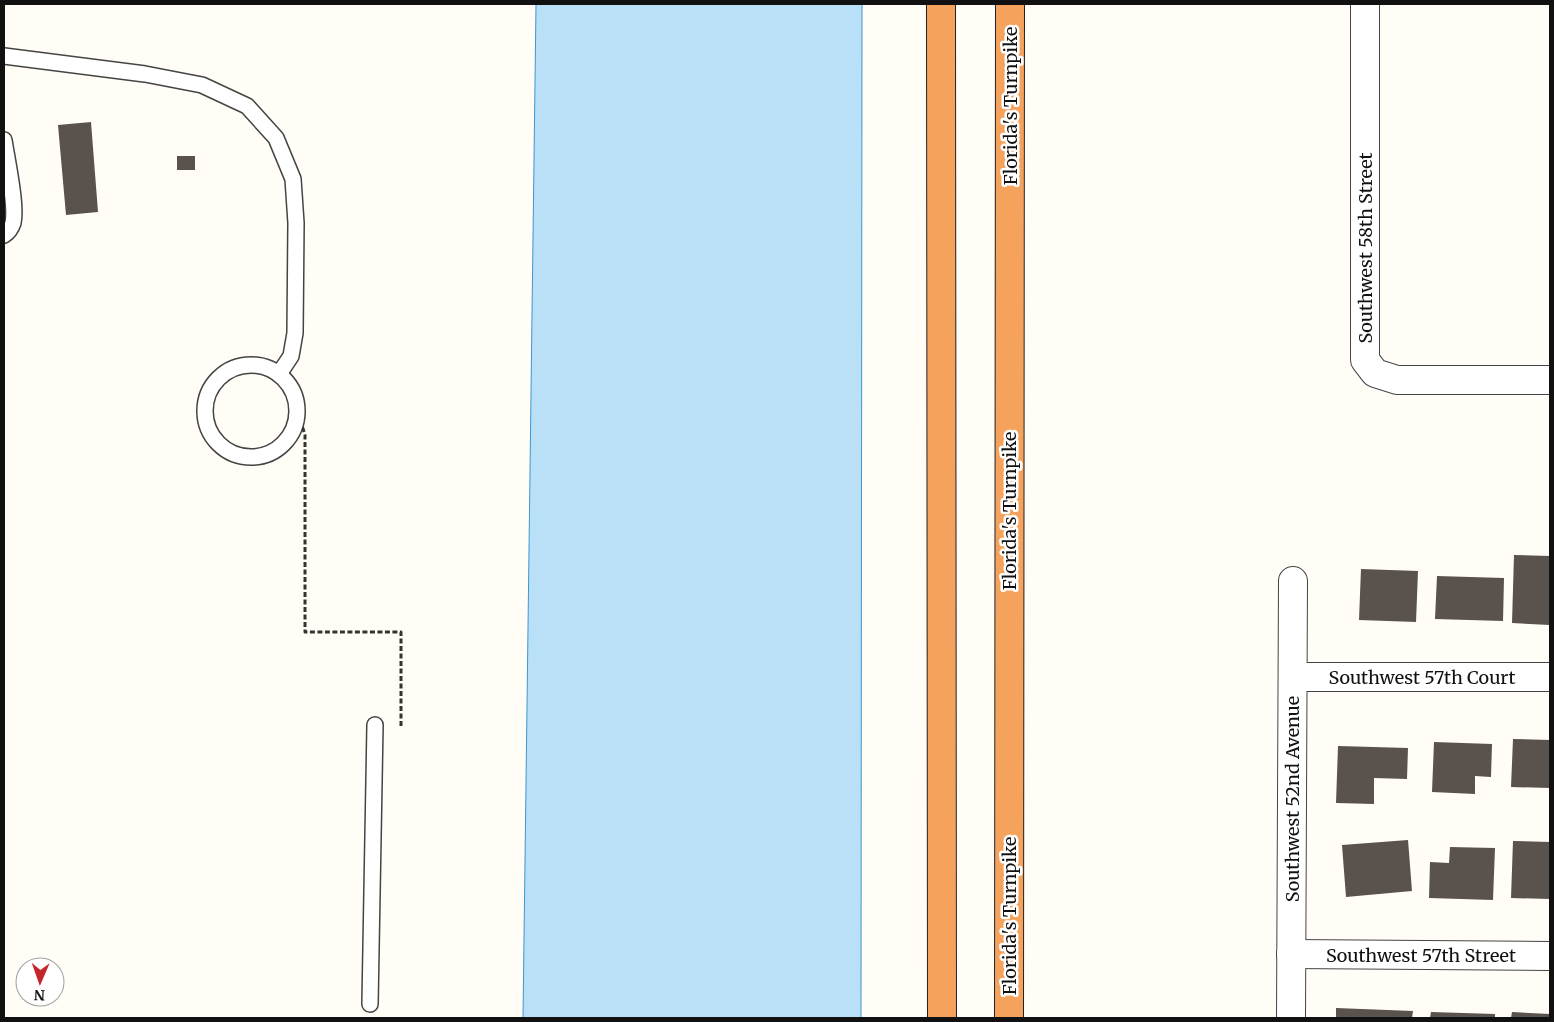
<svg xmlns="http://www.w3.org/2000/svg" width="1554" height="1022" font-family="Merriweather,serif">
<style>
.water{fill:#b9e0f7;stroke:#3f96cf}
.building{fill:#5a524d}
.lines{fill:none;stroke-linecap:round;stroke-linejoin:round}
.service-casing{stroke:#444;stroke-width:18}
.minor-casing{stroke:#444;stroke-width:30}
.motorway-casing{stroke:#222;stroke-width:30}
.path{stroke:#333;stroke-width:3;stroke-dasharray:5 2.5;stroke-linecap:butt}
.service{stroke:#fff;stroke-width:15}
.minor{stroke:#fff;stroke-width:28}
.motorway{stroke:#f5a25d;stroke-width:28}
.labels{text-anchor:middle;dominant-baseline:central;stroke-width:5;stroke-linejoin:round;paint-order:stroke}
.street-label{font-size:18px;fill:#111;stroke:#fff}
</style>
<rect width="100%" height="100%" fill="#fffdf5"/>
<polygon class="water" points="536,4 862,4 861,1018 523,1018"/>
<g class="building">
<polygon points="91,122 98,212 66,215 58,125"/>
<rect x="177" y="156" width="18" height="14"/>
<polygon points="1514,555 1550,556 1550,625 1512,623"/>
<polygon points="1361,569 1418,571 1416,622 1359,620"/>
<polygon points="1437,576 1504,578 1503,621 1435,619"/>
<polygon points="1513,739 1550,740 1550,788 1511,787"/>
<polygon points="1434,742 1492,744 1491,777 1475,776 1475,794 1432,792"/>
<polygon points="1338,746 1408,748 1407,779 1374,778 1374,804 1336,803"/>
<polygon points="1408,840 1412,891 1346,897 1342,845"/>
<polygon points="1513,841 1550,842 1550,899 1511,898"/>
<polygon points="1450,847 1495,848 1493,900 1429,898 1430,862 1449,863"/>
<polygon points="1336,1008 1413,1011 1412,1018 1336,1018"/>
<polygon points="1431,1012 1495,1014 1495,1018 1430,1018"/>
<polygon points="1512,1012 1550,1014 1550,1018 1511,1018"/>
</g>
<g class="lines">
<g class="service-casing">
<g id="service">
<polyline points="4,56 145,74 202,85 247,106 276,138 293,179 296,223 295,333 291,356 279,374"/>
<path d="M 4,140 C 7,160 17,206 13,223 C 11,229 9,232 4,235"/>
<circle cx="251" cy="411" r="46"/>
<polyline points="370,1004 375,725"/>
</g>
</g>
<g class="minor-casing">
<g id="minor">
<polyline points="1365,4 1365,360 1375,373 1397,380 1550,380"/>
<polyline points="1293,677 1550,677"/>
<polyline points="1291,954 1550,956"/>
<polyline points="1291,1018 1293,581"/>
</g>
</g>
<g class="motorway-casing">
<g id="motorway">
<polyline points="941,4 942,1018"/>
<polyline points="1009,1018 1010,4"/>
</g>
</g>
<polyline class="path" points="298,413 305,435 305,632 401,632 401,726"/>
<use href="#service" class="service"/>
<use href="#minor" class="minor"/>
<use href="#motorway" class="motorway"/>
</g>
<g class="labels">
<g class="street-label">
<text transform="translate(1010 106) rotate(-90)">Florida's Turnpike</text>
<text transform="translate(1365 248) rotate(-90)">Southwest 58th Street</text>
<text transform="translate(1009 511) rotate(-90)">Florida's Turnpike</text>
<text x="1422" y="677">Southwest 57th Court</text>
<text transform="translate(1292 799) rotate(-90)">Southwest 52nd Avenue</text>
<text transform="translate(1009 916) rotate(-90)">Florida's Turnpike</text>
<text x="1421" y="955">Southwest 57th Street</text>
</g>
</g>
<rect width="1554" height="1022" fill="none" stroke="#111111" stroke-width="10"/>
<g transform="translate(40 982) rotate(182)"><circle r="24" fill="#ffffff" stroke="#a0a0a0"/>
<path d="M0-4L9 19L0 12L-9 19Z" fill="#c4262e"/>
<text y="-8" font-size="14" font-weight="bold" text-anchor="middle" fill="#111111">N</text>
</g>
</svg>
